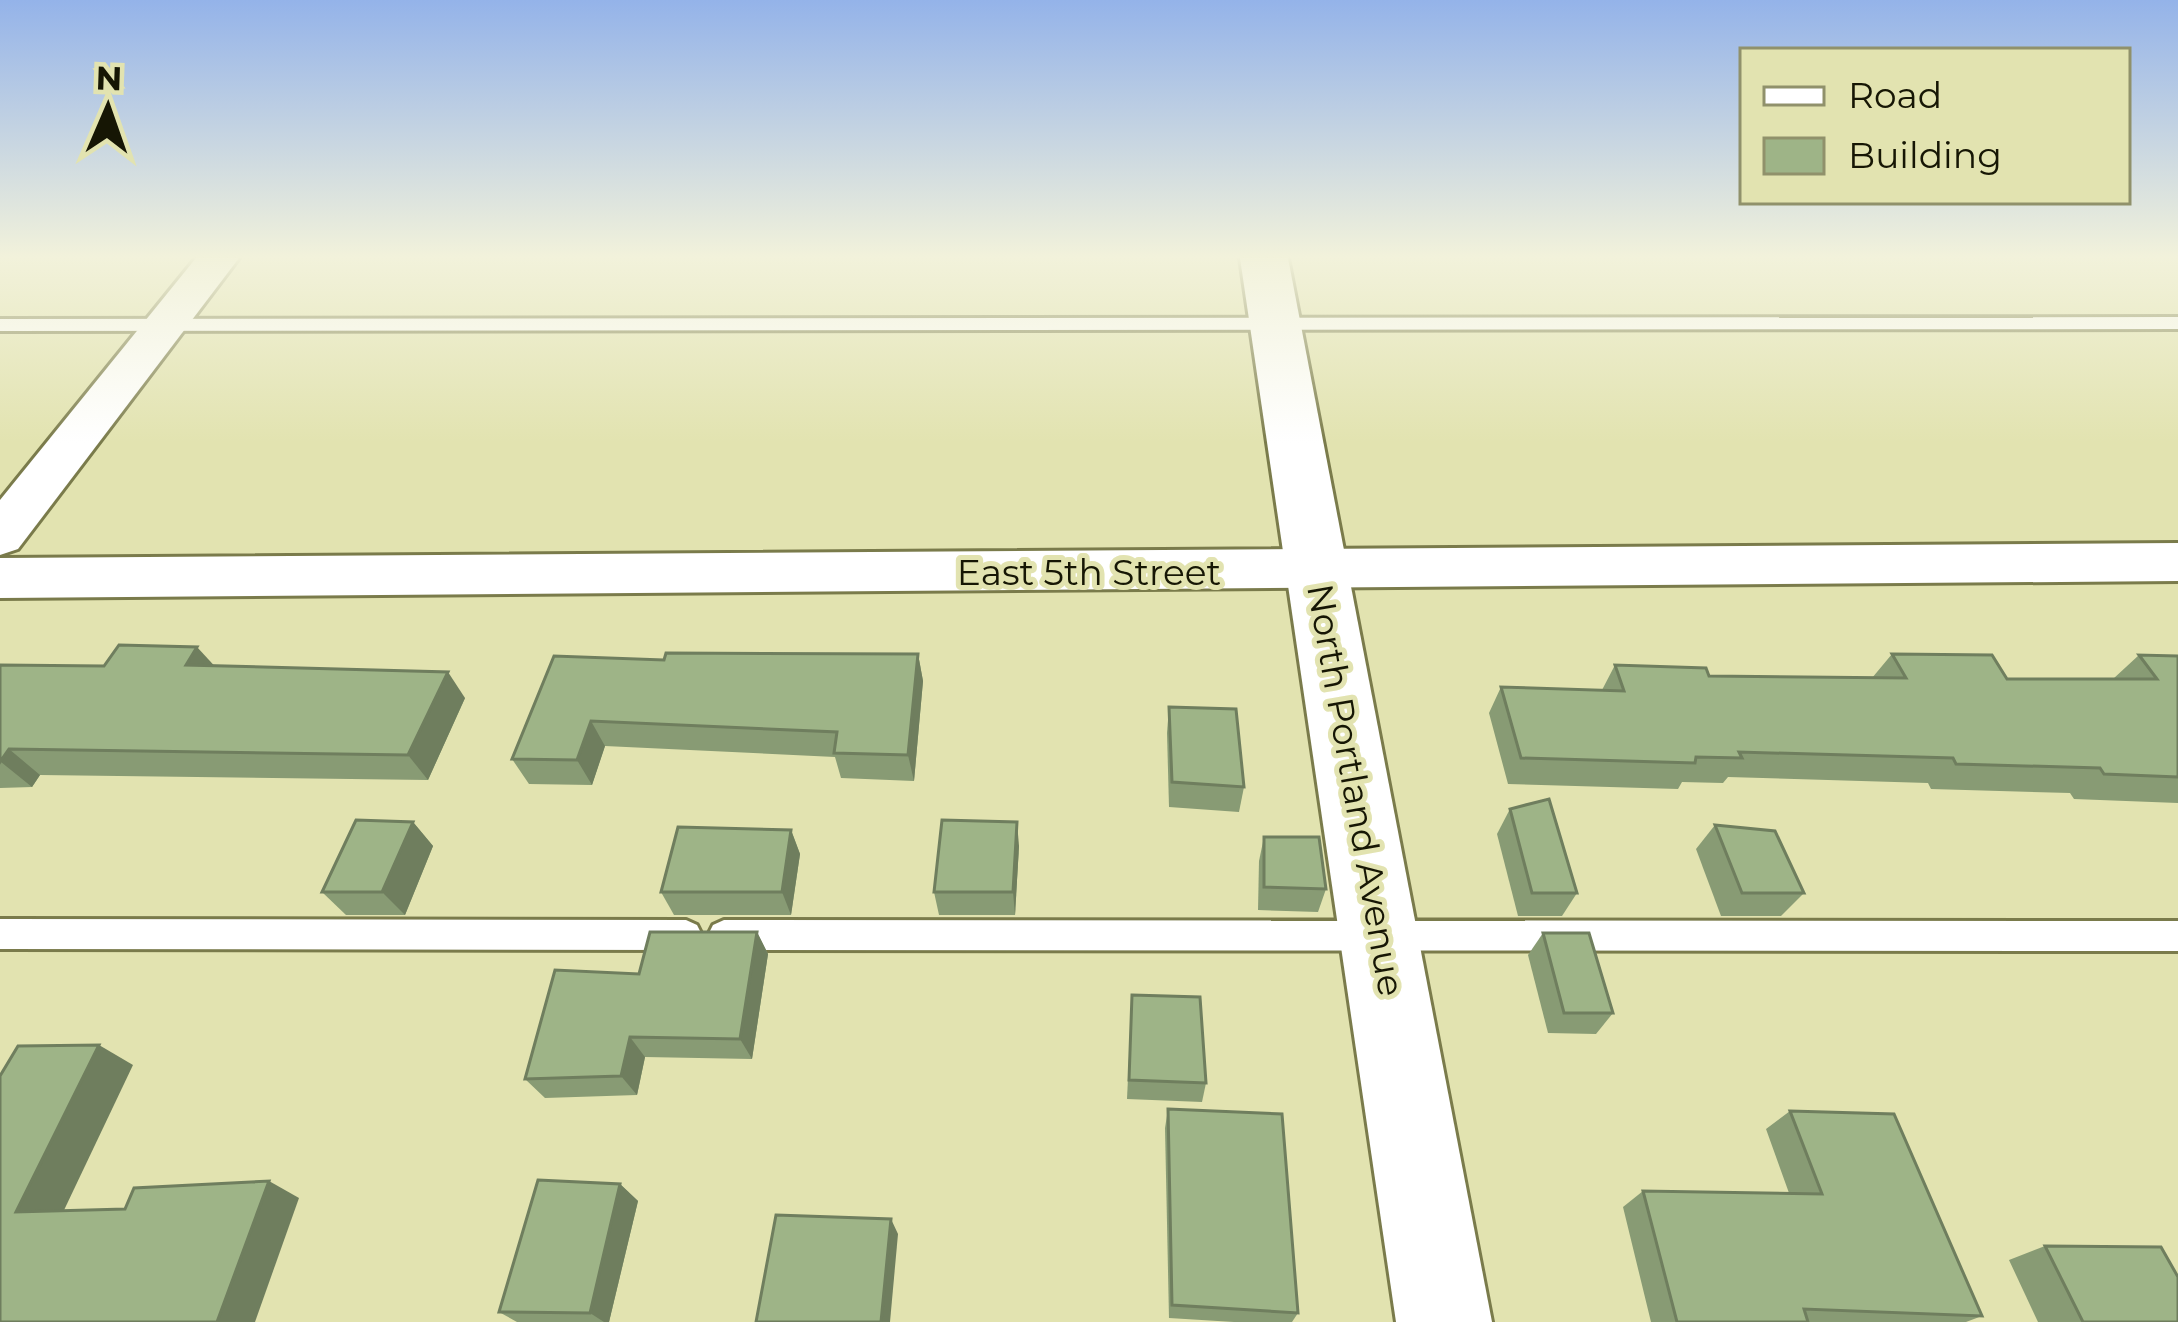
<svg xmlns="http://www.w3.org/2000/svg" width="2178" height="1322" font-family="Montserrat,sans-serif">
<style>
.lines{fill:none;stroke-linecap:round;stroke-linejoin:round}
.lane-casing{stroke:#7a7b4b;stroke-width:6}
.street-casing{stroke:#7a7b4b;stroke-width:6}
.secondary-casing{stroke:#7a7b4b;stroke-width:6}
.lane{fill:#fff;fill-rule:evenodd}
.street{fill:#fff;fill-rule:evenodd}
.secondary{fill:#fff;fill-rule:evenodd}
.wall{fill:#889b74}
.shaded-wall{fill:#6f7e5e}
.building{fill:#9eb487;stroke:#6f7e5e;stroke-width:3}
.labels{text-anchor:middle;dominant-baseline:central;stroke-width:10;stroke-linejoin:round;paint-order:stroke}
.street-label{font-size:36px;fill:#161604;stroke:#e2e3b0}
</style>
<rect width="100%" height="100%" fill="#e2e3b0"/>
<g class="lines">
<g class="lane-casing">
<g id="lane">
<polygon points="2178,317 2178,329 0,331 0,319"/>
<polygon points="0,919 686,920 697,925 702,935 697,945 686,950 0,949"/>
<polygon points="724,920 2178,921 2178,951 724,950 713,945 708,935 713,925"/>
</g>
</g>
<g class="street-casing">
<g id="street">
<polygon points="196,258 239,258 18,549 0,555 0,500"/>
<polygon points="2178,543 2178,581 0,598 0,558"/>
</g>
</g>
<g class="secondary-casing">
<polygon id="secondary" points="1240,258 1288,258 1492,1322 1396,1322"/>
</g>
<use href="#lane" class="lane"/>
<use href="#street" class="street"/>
<use href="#secondary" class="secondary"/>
</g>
<g class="wall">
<polygon points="918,654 923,681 914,781 841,778 835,757 605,746 592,785 529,784 512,759 664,660"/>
<polygon points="1892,654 2007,679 2113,679 2139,655 2178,656 2178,803 2074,799 2070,793 1931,789 1928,783 1728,777 1723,783 1682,782 1678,789 1508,784 1489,713 1501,687 1602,690 1615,665 1709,676 1872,678"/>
<polygon points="0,665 214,666 465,698 428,780 40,775 32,787 0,788"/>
<polygon points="1169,707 1244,787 1239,812 1169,807 1167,733"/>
<polygon points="1510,809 1577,893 1562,916 1518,916 1497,834"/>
<polygon points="413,822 433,846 405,915 346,915 322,892"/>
<polygon points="1715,825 1804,893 1781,916 1721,916 1696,849"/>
<polygon points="791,830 800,854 791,915 674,915 661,892"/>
<polygon points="1264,837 1326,889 1318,912 1258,910 1259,861"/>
<polygon points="1019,846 1015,915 939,915 934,892"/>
<polygon points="757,932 768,954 752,1059 645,1057 637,1095 545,1098 525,1079 639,974"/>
<polygon points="1543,933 1613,1013 1596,1034 1548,1033 1528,955"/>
<polygon points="1132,995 1206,1083 1202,1102 1127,1099"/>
<polygon points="1168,1109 1298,1313 1292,1322 1234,1322 1169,1318 1165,1128"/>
<polygon points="1790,1111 1982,1316 1966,1322 1651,1322 1623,1207 1643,1191 1789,1193 1766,1129"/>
<polygon points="620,1184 638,1201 609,1322 517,1322 499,1312"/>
<polygon points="2045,1246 2178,1322 2038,1322 2009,1260"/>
</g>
<g class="shaded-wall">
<polygon points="197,647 221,673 186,665"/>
<polygon points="918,654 923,681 914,781 908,755"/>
<polygon points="448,672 465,698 428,780 408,755"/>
<polygon points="591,721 605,746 592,785 577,760"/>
<polygon points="9,749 40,775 32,787 1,762"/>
<polygon points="413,822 433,846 405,915 382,892"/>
<polygon points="1017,822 1019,846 1015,915 1013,892"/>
<polygon points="791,830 800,854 791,915 782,892"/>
<polygon points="757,932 768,954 752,1059 740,1039"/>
<polygon points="630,1037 645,1057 637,1095 621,1076"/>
<polygon points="99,1045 133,1065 56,1227 16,1212"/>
<polygon points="269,1181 299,1198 255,1322 217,1322"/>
<polygon points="620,1184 638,1201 609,1322 604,1322 590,1313"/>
<polygon points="891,1219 898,1234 890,1322 881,1322"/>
</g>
<g class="building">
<polygon points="119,645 197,647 186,665 448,672 408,755 9,749 0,762 0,665 104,666"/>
<polygon points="666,653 918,654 908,755 834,753 837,732 591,721 577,760 512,759 554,656 664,660"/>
<polygon points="1892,654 1992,655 2007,679 2157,679 2139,655 2178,656 2178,777 2104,774 2100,768 1956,764 1953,758 1739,752 1742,758 1696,757 1695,763 1521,758 1501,687 1624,691 1615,665 1706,668 1709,676 1906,678"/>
<polygon points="1169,707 1236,709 1244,787 1172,782"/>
<polygon points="1549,799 1577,893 1532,893 1510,809"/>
<polygon points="356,820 413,822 382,892 322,892"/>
<polygon points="942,820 1017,822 1013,892 934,892"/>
<polygon points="1715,825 1775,831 1804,893 1742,893"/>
<polygon points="678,827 791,830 782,892 661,892"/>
<polygon points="1264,837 1319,837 1326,889 1264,887"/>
<polygon points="650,932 757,932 740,1039 630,1037 621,1076 525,1079 555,970 639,974"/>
<polygon points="1543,933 1589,933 1613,1013 1564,1013"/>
<polygon points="1132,995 1200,997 1206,1083 1129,1080"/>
<polygon points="99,1045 16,1212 125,1209 134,1188 269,1181 217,1322 0,1322 0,1076 18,1046"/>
<polygon points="1168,1109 1282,1114 1298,1313 1172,1305"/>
<polygon points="1790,1111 1894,1114 1982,1316 1804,1309 1808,1322 1677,1322 1643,1191 1822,1194"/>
<polygon points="538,1180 620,1184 590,1313 499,1312"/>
<polygon points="776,1215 891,1219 881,1322 756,1322"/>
<polygon points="2045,1246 2161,1247 2178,1277 2178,1322 2083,1322"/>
</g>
<linearGradient id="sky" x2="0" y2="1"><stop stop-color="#94b3e9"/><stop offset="0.58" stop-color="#f2f2db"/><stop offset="1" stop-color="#f2f2db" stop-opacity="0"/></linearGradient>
<rect width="2178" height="443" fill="url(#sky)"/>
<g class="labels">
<g class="street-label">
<text x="1089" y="572">East 5th Street</text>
<text transform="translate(1356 790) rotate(80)">North Portland Avenue</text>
</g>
</g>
<rect x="1740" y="48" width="390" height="156" fill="#e2e3b0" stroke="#90916b" stroke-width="3"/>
<rect x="1764" y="87" width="60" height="18" fill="#ffffff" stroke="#90916b" stroke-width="3"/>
<text x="1848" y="108" font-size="36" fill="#161604">Road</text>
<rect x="1764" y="138" width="60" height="36" fill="#9eb487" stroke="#90916b" stroke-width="3"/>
<text x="1848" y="168" font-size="36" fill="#161604">Building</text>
<g transform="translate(108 108) rotate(2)" stroke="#e2e3b0" stroke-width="9" paint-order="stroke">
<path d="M0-9L21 45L0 30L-21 45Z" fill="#161604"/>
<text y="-18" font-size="33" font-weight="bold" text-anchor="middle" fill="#161604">N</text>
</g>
</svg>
